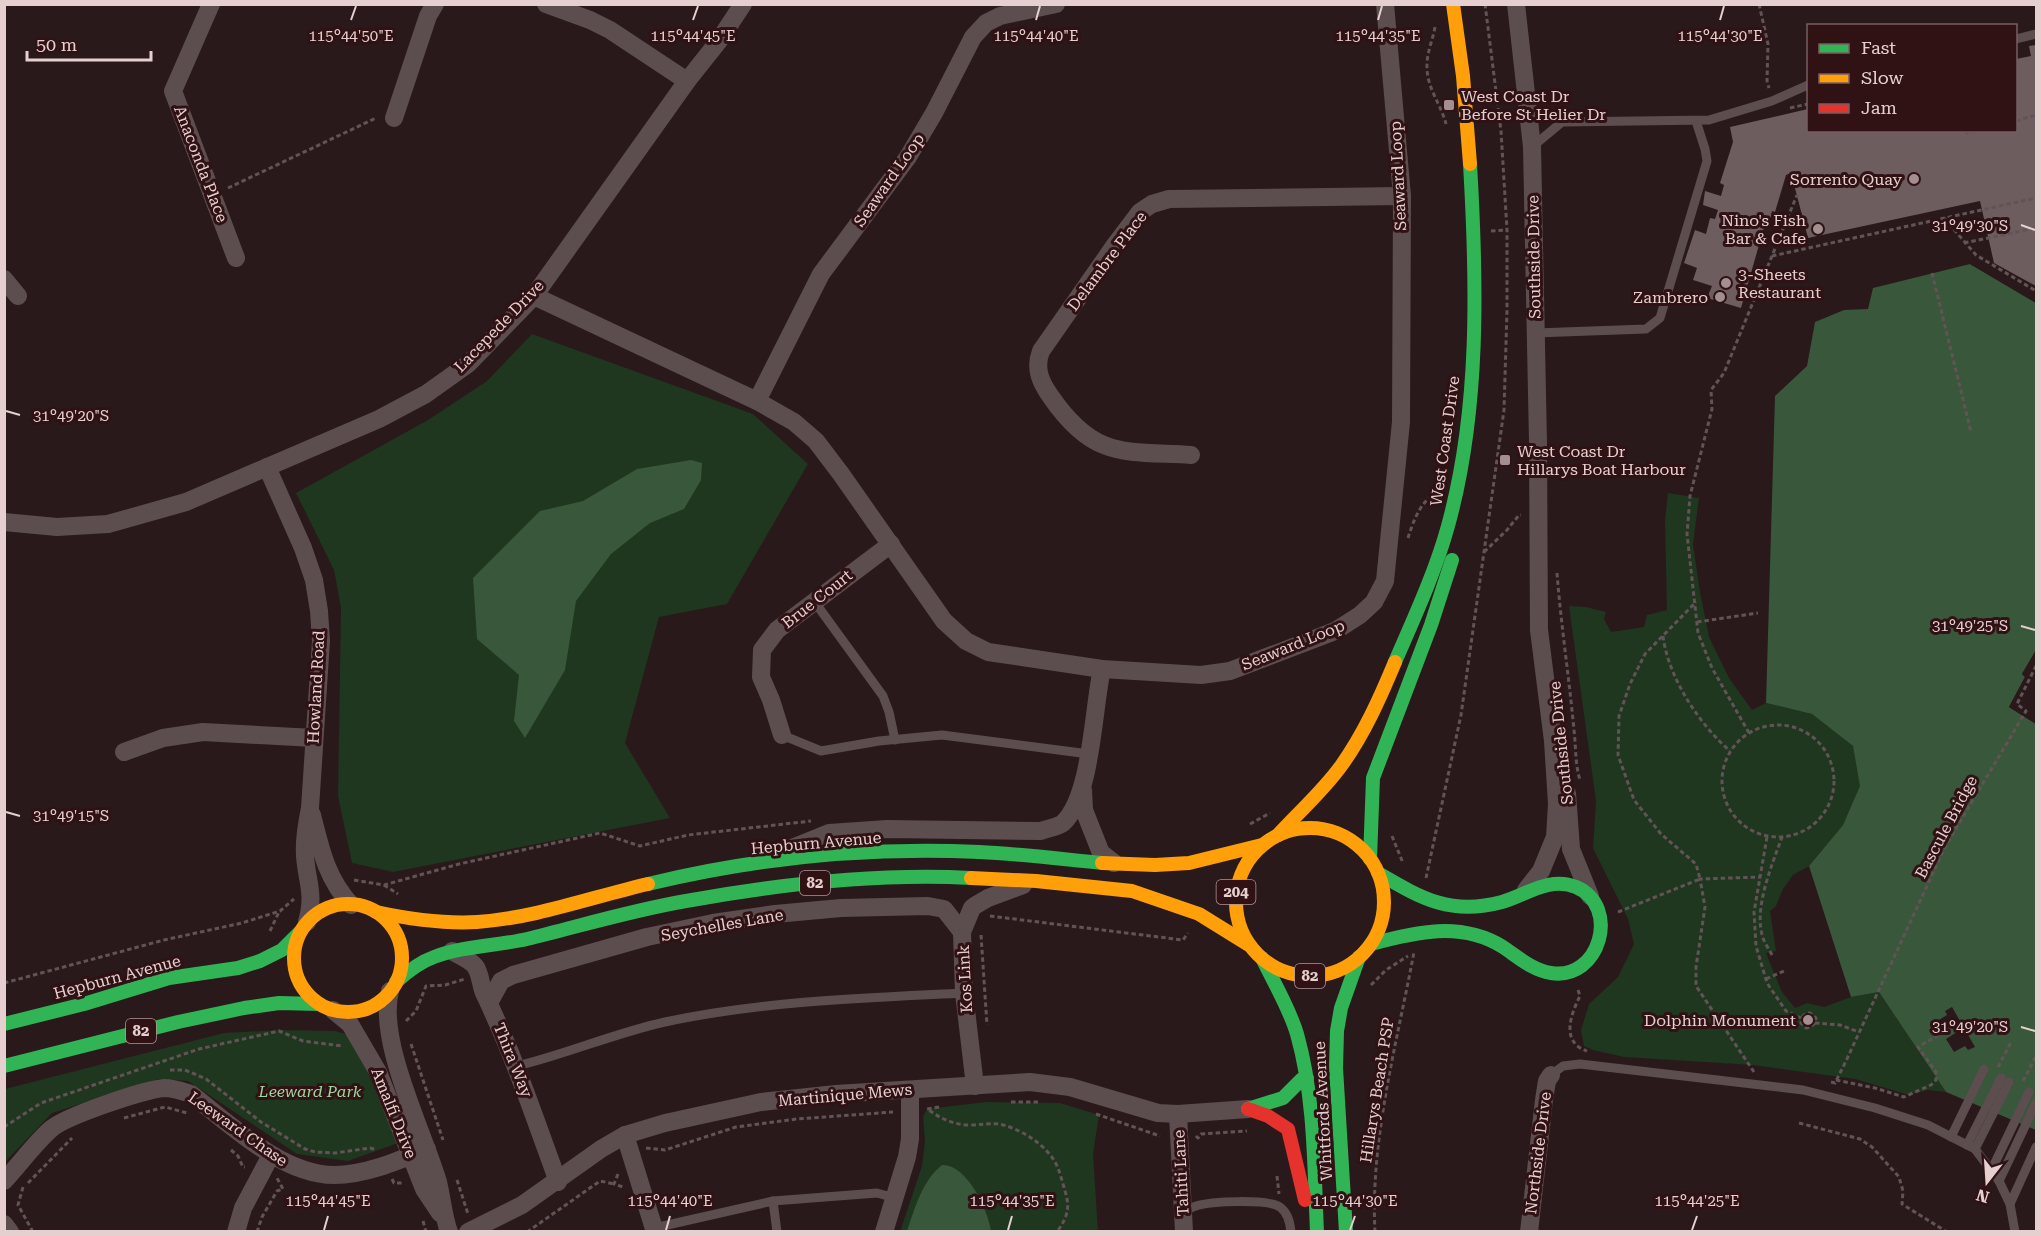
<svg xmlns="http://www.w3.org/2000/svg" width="2041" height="1236" font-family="'Roboto Serif',serif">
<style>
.green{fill:#1f361f}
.water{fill:#39573a}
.pier{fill:#29191a}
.building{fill:#6e5d5e}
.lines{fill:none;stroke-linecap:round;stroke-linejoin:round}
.path{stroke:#625456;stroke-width:3;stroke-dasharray:4.5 3;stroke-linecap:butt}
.lane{stroke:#5c4d4e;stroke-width:9}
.street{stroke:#5c4d4e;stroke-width:18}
.fast{stroke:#30b455;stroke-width:14}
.slow{stroke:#ff9f0a;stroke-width:14}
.jam{stroke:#e5322d;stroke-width:14}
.ticks{fill:none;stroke:#e5cfcf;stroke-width:2}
.poi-dot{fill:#a38f90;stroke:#301214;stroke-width:2}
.labels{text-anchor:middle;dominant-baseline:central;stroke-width:6;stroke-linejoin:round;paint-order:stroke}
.shield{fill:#301214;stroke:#af9697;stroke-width:1.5}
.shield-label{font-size:15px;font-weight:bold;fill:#e5cfcf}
.poi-label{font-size:16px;fill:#e5cfcf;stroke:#301214;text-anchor:end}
.street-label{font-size:16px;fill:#e5cfcf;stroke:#301214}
.park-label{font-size:16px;font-style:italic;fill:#9dd59f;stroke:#301214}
.ticks-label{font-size:15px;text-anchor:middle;fill:#e5cfcf;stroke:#301214;stroke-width:6;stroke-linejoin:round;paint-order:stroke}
</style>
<rect width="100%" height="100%" fill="#29191a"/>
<g class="green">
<polygon points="532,334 753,414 808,464 727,604 659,617 625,743 670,818 393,872 352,863 338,796 341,608 334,570 296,493 428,420 487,381"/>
<polygon points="1668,493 1699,498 1693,544 1700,592 1709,637 1729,678 1752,710 1766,703 1812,714 1853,746 1861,786 1843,825 1809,866 1793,875 1783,889 1776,906 1770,911 1776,951 1766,953 1782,992 1795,1008 1807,1003 1824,1007 1851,997 1879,992 1946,1092 1928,1090 1909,1095 1855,1079 1753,1065 1624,1057 1593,1050 1584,1046 1581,1030 1589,1004 1618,977 1634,944 1628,919 1593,848 1596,801 1569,606 1586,607 1606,612 1604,619 1611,632 1644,627 1647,615 1667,610 1665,520"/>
<polygon points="282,1030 335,1031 352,1036 398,1143 348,1161 297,1154 188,1081 159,1079 52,1113 5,1162 5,1089 224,1033"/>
<polygon points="986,1102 1060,1103 1099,1115 1093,1154 1098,1231 900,1232 922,1166 925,1141 923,1117 927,1109"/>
</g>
<g class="water">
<polygon points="1970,264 2036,303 2036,650 2022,674 2025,677 2009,707 2036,724 2036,1130 1946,1092 1879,992 1851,997 1809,866 1843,825 1860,786 1853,746 1812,714 1766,703 1775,396 1807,366 1815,322 1844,310 1868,309 1873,288"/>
<polygon points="691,460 702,463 701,480 684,509 650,523 611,554 576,601 565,670 525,738 514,721 519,675 477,639 473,578 540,511 583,501 637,469"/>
<path d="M 942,1165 C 967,1164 988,1210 991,1231 L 907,1231 C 915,1208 922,1181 942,1165 Z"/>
</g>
<g class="pier">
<polygon points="1974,263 2036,300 2036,303 1970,264"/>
<polygon points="2036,650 2036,656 2026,673 2028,678 2013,706 2036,720 2036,724 2009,707 2025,677 2022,674"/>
<polygon points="1952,1007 1975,1047 1968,1050 1965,1046 1954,1052 1946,1039 1957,1032 1953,1024 1942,1030 1937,1021 1947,1015 1945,1011"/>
</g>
<polygon class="building" points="2036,45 2036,286 1994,263 1980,201 1808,238 1791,173 1786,175 1775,212 1772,211 1770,225 1765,224 1741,308 1707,298 1712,286 1693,280 1697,268 1684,263 1695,230 1706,234 1710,218 1715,219 1718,210 1703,205 1705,191 1721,196 1724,185 1720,183 1733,142 1730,127 1808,109 1808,130 2016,130 2016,59 2031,56 2029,46"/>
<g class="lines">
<g class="path">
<polyline points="1759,4 1768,44 1767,81 1769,88"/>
<path d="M 1435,27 C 1433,39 1427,52 1427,65 C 1426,87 1441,104 1446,124"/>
<polyline points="1790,108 1808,104"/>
<polyline points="2016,121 2036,115"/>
<polyline points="1966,130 1967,133 1978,130"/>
<polyline points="228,188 376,118"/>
<polyline points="1944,218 1976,255 2036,291"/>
<polyline points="1491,231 1507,230"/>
<polyline points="1964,243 2036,228"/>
<polyline points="1772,256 2036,198"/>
<polyline points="1932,273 1971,432"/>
<path d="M 1408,538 C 1413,522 1420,502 1435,494"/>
<polyline points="1484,552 1507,530 1519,515 1521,515"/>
<path d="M 1557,573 C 1561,625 1569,677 1574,730 C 1576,747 1575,764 1580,780"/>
<polyline points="1697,622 1758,613"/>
<path d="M 1663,636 C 1668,677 1699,724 1730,751"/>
<circle cx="1778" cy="781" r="56"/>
<polyline points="1749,733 1712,668 1698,633 1687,534 1690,496 1712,409 1711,390 1724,373 1797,195"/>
<polyline points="1250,824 1270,813"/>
<polyline points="1392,836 1403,863"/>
<polyline points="1767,837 1754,912 1756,946 1767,983 1786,1011 1801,1018 1801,1023 1806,1028 1811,1027 1815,1023 1816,1018 1810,1013 1806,1013 1801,1018"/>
<polyline points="1426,878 1461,715 1504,410 1507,310 1507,230 1501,131 1485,4"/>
<polyline points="354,880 384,885 459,864 600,833 640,846 688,835 811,821"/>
<polyline points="384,885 398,894"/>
<polyline points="1618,912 1700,879 1696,864 1661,834 1634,800 1618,755 1619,716 1630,684 1645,654 1696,602"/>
<polyline points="990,916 1183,940 1188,933"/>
<polyline points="270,931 279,912"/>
<polyline points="981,935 987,1025"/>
<path d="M 1772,955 C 1769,949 1765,944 1763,938 C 1753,909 1772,865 1782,837"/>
<polyline points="1766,979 1784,971"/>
<polyline points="4,983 164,940 242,923 280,911 294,899"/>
<polyline points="1371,985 1386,970 1408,956"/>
<path d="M 1578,990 L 1580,996 C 1571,1014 1560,1042 1587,1051"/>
<polyline points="406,1021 416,1011 426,986 445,985 465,979"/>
<polyline points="1815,1023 1840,1025 1859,1032"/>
<polyline points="411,1044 443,1140"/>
<polyline points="1998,1067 2011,1042"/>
<polyline points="170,1070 185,1070 206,1079 261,1122 305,1149 315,1152 335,1153 370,1148 377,1150"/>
<polyline points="1754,1072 1696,986 1696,967 1705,907 1700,879 1760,877"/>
<polyline points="1836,1080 1875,1088 1904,1097 1931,1085 1936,1080 1936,1072 1918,1047 1954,1026"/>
<polyline points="2023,1081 2036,1056"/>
<polyline points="1831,1082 1835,1083 1846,1061 1945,847 2026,711 2017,704 2036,666"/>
<polyline points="1011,1102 1040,1102"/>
<path d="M 939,1107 L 927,1109 C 940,1118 953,1125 970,1125 C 980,1125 988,1123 998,1124 C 1018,1127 1045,1144 1055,1162 C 1059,1169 1061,1177 1063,1184 C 1070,1206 1070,1213 1057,1232"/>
<polyline points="1096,1114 1160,1136"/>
<polyline points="124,1118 165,1107 187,1113"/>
<polyline points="1799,1123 1860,1139 1872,1147 1899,1177 1903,1191 1902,1204 1947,1232"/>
<polyline points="4,1127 41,1103 199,1049 279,1031 303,1041 342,1046"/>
<polyline points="1196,1136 1198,1138 1201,1134 1247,1131"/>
<polyline points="646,1148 665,1150 736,1127 797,1119 893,1112"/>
<polyline points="231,1150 238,1156 243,1167 245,1167"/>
<polyline points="618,1174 614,1184 623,1187"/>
<polyline points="1277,1176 1279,1194"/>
<polyline points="392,1179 394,1183 404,1183"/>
<polyline points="457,1180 468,1214"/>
<polyline points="28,1183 72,1138"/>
<polyline points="23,1187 18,1205 33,1232"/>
<polyline points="423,1221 426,1232"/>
<polyline points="257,1232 262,1217 277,1191 283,1189 277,1178"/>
<polyline points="527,1232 600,1181 614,1184"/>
<path d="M 1375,1232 C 1370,1139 1397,1043 1414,952"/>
</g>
<g class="lane">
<polyline points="2016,39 2036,34"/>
<polyline points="1532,147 1562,122 1709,120 1772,101 1808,85"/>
<polyline points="1535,333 1646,329 1660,318 1707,161 1705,149 1696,121"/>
<polyline points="814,601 883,696 889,712 895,740"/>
<polyline points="782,735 821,751 879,741 942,735 1089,754"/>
<path d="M 517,1066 C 567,1054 615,1033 665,1022 C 763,1001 865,998 964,993"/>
<polyline points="1551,1075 1563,1066 1580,1064 1803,1090 1875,1108 1928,1125 1975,1149 1999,1181 2010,1204 2015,1232"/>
<polyline points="1951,1137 1984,1069"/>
<polyline points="1967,1145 2001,1078"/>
<polyline points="1975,1149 2009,1082"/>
<polyline points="1991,1171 2029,1092"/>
<polyline points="1999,1181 2036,1103"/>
<polyline points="773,1201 777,1232"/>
<polyline points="2010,1204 2036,1147"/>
<path d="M 1184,1212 C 1188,1210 1192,1207 1196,1206 C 1211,1201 1268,1199 1280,1207 C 1288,1213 1290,1222 1291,1232"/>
<polyline points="654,1228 773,1201 877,1193 895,1198"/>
</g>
<g class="street">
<polyline points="211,4 173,91 236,258"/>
<polyline points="546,4 590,20 610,30 687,81"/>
<polyline points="1516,4 1532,147 1538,443 1539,630 1553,741 1557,804 1555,837 1541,871 1526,890"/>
<polyline points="394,118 428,16 435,4"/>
<polyline points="4,279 18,296"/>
<polyline points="534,296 757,401 794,422 816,441 841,474 944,621 966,641 988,652 1102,669 1201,675 1230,671 1335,631 1360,615 1374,602 1385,581 1401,422 1402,196 1385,4"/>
<polyline points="757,401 821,274 908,157 934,113 973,37 986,23 1000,16 1056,4"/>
<path d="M 1191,455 C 1123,451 1094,459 1051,397 C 1041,383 1034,369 1041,351 L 1115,245 L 1140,212 L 1152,204 L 1169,199 L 1402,196"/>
<path d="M 267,467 L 303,548 L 314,580 L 319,611 L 321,641 L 310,808 C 307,824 304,839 305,856 C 307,883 315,893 307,922"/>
<polyline points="4,522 57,527 108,524 186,502 379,419 426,394 468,364 534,296 687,81 718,42 743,4"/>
<polyline points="782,735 771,700 761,677 762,650 777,630 891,544"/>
<polyline points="124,752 163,738 203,732 314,738"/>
<polyline points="1083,790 1084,810 1101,853 1114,863"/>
<polyline points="1567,793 1571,849 1590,896"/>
<path d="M 312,815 C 321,850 326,877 351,905"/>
<path d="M 777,854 L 829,833 L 887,829 L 1041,831 C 1048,828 1058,827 1063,823 C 1092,796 1093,708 1102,669"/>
<path d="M 452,951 C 460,956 470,960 475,966 C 481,974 480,984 484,993 C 513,1054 535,1118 558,1182"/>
<path d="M 390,991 C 377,1041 423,1131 438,1182 C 442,1198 443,1215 449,1232"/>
<polyline points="489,1003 501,981 513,975 647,937 713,923 775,914 841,908 928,906 944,909 962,932"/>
<polyline points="333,1010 350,1024 378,1072 424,1189 440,1213"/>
<polyline points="975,1086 964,993 962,932 972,908 976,905 988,898 1023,885"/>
<polyline points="1178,1114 1184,1232"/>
<polyline points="625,1135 655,1232"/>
<path d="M 4,1181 C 20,1164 34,1144 51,1129 C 66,1116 143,1090 164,1088 C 174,1088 182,1091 191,1094 C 230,1124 282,1175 334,1175 C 365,1175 398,1161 427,1149"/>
<polyline points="4,1224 10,1232"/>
<polyline points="236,1232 243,1208 271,1155"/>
<polyline points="468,1232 522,1205 601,1149 625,1135 665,1123 761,1102 836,1094 1030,1082 1070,1087 1158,1113 1178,1114 1248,1109"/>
<polyline points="884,1232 907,1157 910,1139 910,1090"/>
<polyline points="1529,1232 1544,1100 1547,1081 1551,1075"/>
</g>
<g class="fast">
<path d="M 1395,662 C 1414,618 1435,573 1448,526 C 1480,410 1477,283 1470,164"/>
<polyline points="1370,859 1373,778 1431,625 1452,560"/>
<path d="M 648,884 C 755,858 869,847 979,852 C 1020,854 1061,859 1102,863"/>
<path d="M 1371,944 C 1416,932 1461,921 1503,947 C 1518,957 1532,970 1551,973 C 1600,981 1621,906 1576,887 C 1550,876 1526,895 1502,902 C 1450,916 1421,898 1378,873"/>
<path d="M 1262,958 C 1274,983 1289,1007 1297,1034 C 1315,1098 1314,1166 1317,1232"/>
<path d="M 396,982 C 407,972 420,962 434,957 C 463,946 496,946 527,939 C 580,926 633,910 686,901 C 780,884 876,873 971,878"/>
<polyline points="4,1024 84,1004 169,978 238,968 260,961 282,950 300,932"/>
<polyline points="4,1066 178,1022 244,1008 279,1003 319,1004"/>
<polyline points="1248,1109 1283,1098 1302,1079 1307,1078"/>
<polyline points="1346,1232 1336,1068 1337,1031 1341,1008 1359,957"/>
</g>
<g class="slow">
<polyline points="1453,4 1463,76 1470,164"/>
<circle cx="1310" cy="902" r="74"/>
<path d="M 1278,835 C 1299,812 1323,791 1341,766 C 1364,734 1380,698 1395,662"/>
<polyline points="1102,863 1155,865 1189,863 1262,845"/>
<polyline points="971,878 1036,881 1132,891 1199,914 1249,945"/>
<circle cx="348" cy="958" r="54"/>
<path d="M 376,912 C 409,919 443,924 477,922 C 535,918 592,897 648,884"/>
</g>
<polyline class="jam" points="1248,1109 1268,1116 1288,1129 1305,1200"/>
</g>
<path class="ticks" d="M 351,20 L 356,6M 693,20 L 698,6M 1036,20 L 1040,6M 1378,20 L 1382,6M 1720,20 L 1724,6M 2021,225 L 2035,230M 6,411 L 20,415M 2021,626 L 2035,630M 6,812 L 20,816M 2021,1027 L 2035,1031M 324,1230 L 328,1216M 666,1230 L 670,1216M 1008,1230 L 1012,1216M 1350,1230 L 1355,1216M 1692,1230 L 1697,1216"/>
<g class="poi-dot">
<rect x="1443" y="99" width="12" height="12" rx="3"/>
<circle cx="1914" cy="179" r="6"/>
<circle cx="1818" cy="229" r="6"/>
<circle cx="1726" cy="283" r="6"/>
<circle cx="1720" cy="297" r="6"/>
<rect x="1499" y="454" width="12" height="12" rx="3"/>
<circle cx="1808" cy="1020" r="6"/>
</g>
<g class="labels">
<g class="shield">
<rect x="800" y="871" width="30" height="24" rx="4.5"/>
<rect x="1216.5" y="880" width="39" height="24" rx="4.5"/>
<rect x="1295" y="964" width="30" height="24" rx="4.5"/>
<rect x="126" y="1019" width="30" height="24" rx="4.5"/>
</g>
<g class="shield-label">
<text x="815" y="883">82</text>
<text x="1236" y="892">204</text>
<text x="1310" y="976">82</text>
<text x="141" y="1031">82</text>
</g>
<g class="poi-label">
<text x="1461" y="96" text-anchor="start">West Coast Dr<tspan x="1461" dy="18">Before St Helier Dr</tspan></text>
<text x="1902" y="179">Sorrento Quay</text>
<text x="1806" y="220">Nino's Fish<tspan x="1806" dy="18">Bar &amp; Cafe</tspan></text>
<text x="1738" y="274" text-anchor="start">3-Sheets<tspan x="1738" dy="18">Restaurant</tspan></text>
<text x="1708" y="297">Zambrero</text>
<text x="1517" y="451" text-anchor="start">West Coast Dr<tspan x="1517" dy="18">Hillarys Boat Harbour</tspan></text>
<text x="1796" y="1020">Dolphin Monument</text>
</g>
<g class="street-label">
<text transform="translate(201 164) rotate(69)">Anaconda Place</text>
<text transform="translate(1398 176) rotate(-93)">Seaward Loop</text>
<text transform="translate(889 180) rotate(-55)">Seaward Loop</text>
<text transform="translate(1534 257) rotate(-91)">Southside Drive</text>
<text transform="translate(1107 261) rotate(-53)">Delambre Place</text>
<text transform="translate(499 326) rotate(-46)">Lacepede Drive</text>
<text transform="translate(1445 441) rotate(-82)">West Coast Drive</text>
<text transform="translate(817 599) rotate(-38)">Brue Court</text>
<text transform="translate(1293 645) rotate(-22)">Seaward Loop</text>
<text transform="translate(316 687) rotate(-87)">Howland Road</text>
<text transform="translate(1561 743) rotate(-96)">Southside Drive</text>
<text transform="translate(1946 827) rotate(-62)">Bascule Bridge</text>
<text transform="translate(816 843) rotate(-5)">Hepburn Avenue</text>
<text transform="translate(722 925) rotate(-10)">Seychelles Lane</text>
<text transform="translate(117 977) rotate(-15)">Hepburn Avenue</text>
<text transform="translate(965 979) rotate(-93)">Kos Link</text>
<text transform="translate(513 1060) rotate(68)">Thira Way</text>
<text transform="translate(1377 1090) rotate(-81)">Hillarys Beach PSP</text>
<text transform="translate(845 1095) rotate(-5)">Martinique Mews</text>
<text transform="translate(1323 1111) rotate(-93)">Whitfords Avenue</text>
<text transform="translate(394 1113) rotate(68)">Amalfi Drive</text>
<text transform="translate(238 1129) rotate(35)">Leeward Chase</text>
<text transform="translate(1538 1153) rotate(-83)">Northside Drive</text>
<text transform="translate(1181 1173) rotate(-93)">Tahiti Lane</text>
</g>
<g class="park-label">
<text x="310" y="1091">Leeward Park</text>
</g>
</g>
<g class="ticks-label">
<text x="351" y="41">115°44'50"E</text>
<text x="693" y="41">115°44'45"E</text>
<text x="1036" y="41">115°44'40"E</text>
<text x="1378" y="41">115°44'35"E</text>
<text x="1720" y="41">115°44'30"E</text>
<text x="1970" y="231">31°49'30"S</text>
<text x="71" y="421">31°49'20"S</text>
<text x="1970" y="631">31°49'25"S</text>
<text x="71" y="821">31°49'15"S</text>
<text x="1970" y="1032">31°49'20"S</text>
<text x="328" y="1206">115°44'45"E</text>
<text x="670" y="1206">115°44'40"E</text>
<text x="1012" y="1206">115°44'35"E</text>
<text x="1355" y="1206">115°44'30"E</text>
<text x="1697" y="1206">115°44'25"E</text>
</g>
<rect width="2041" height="1236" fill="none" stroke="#e5cfcf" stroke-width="12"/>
<rect x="1807" y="24" width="210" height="108" fill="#301214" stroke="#785e5f" stroke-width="1.5"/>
<rect x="1819" y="44" width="30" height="9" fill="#30b455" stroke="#785e5f" stroke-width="1.5"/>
<text x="1861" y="54" font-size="18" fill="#e5cfcf">Fast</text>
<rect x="1819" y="74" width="30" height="9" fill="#ff9f0a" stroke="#785e5f" stroke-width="1.5"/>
<text x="1861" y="84" font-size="18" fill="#e5cfcf">Slow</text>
<rect x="1819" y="104" width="30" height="9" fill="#e5322d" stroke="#785e5f" stroke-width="1.5"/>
<text x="1861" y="114" font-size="18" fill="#e5cfcf">Jam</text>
<g transform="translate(1987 1182) rotate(197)" stroke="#301214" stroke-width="4.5" paint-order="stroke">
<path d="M0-4.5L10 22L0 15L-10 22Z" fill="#e5cfcf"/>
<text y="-9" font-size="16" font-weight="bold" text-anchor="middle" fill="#e5cfcf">N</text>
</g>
<path d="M27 51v9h124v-9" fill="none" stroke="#e5cfcf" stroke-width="3"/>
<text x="36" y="51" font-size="18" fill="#e5cfcf" stroke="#301214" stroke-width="4.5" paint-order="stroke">50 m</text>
</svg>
